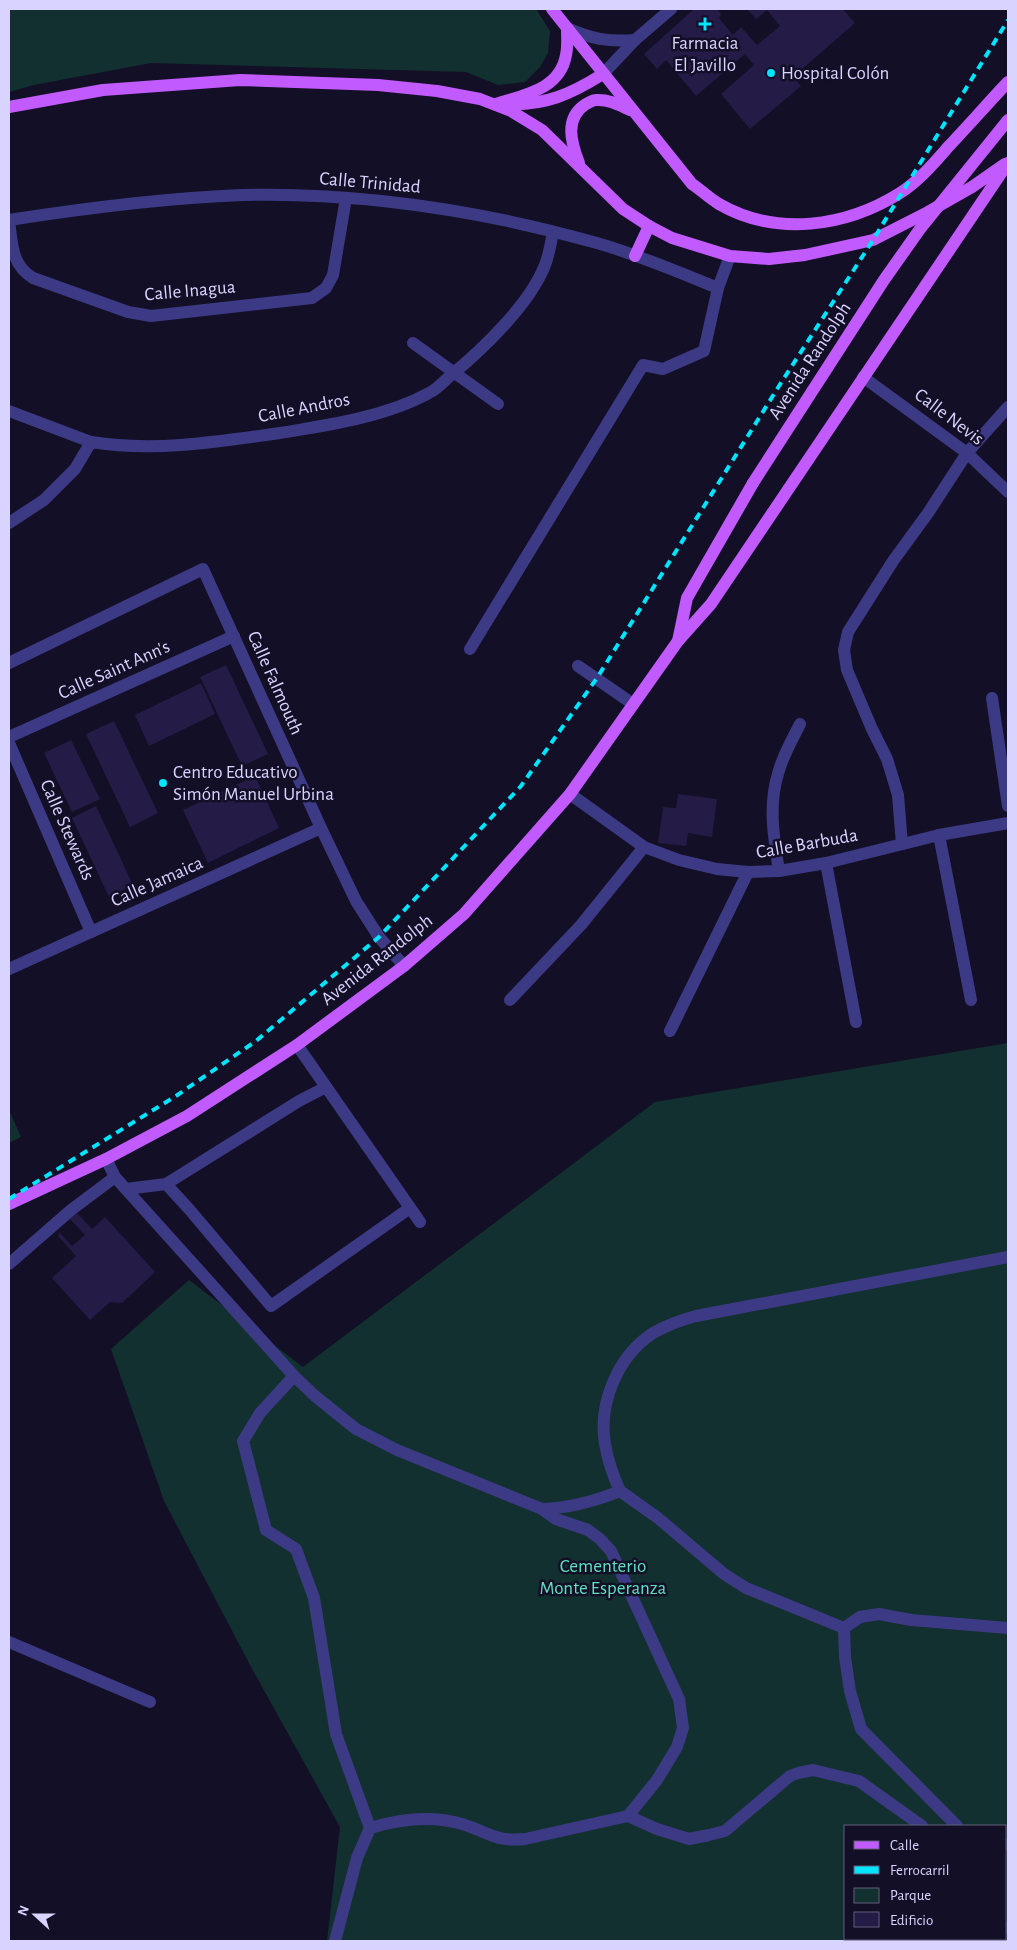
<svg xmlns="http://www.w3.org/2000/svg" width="1017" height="1950" font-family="'Alegreya Sans',sans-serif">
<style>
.green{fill:#12302f;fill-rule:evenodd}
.building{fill:#241b47}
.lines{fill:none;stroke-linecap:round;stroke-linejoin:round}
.minor{stroke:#3d3a85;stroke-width:12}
.major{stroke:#c25bff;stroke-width:12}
.rail{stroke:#00e5ff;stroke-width:4;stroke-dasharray:8 6;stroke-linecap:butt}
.major-bridge{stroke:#c25bff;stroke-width:12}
.poi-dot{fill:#00e5ff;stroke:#130f26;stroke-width:2}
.labels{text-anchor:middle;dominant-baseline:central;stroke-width:5;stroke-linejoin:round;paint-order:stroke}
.poi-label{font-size:19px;fill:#d9d4ff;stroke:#130f26;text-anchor:start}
.street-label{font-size:19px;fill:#d9d4ff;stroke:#130f26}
.park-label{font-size:19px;fill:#5fe0c0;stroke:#130f26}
</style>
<rect width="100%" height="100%" fill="#130f26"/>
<g class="green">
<polygon points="9,9 536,9 550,31 548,53 540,67 525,82 498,85 466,72 151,63 34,85 9,92"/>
<path d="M 1008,1043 L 1008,1941 L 327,1941 L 340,1827 L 250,1665 L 164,1501 L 111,1349 L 189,1280 L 303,1367 L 655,1102 ZM 846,1826 L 1006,1826 L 1006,1939 L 846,1939 Z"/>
<polygon points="9,1110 21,1137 9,1143"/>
</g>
<g class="building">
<polygon points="694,9 717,9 721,14 719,18 733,35 741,27 757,45 780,26 767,10 756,19 747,9 843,9 855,23 793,77 801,86 750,129 721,94 754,65 745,54 696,96 666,60 657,69 644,54"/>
<polygon points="226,665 268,754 242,766 200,677"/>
<polygon points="201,683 215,714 149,746 135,715"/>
<polygon points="114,721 158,813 130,827 86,734"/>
<polygon points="71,740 100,799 72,812 44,753"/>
<polygon points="255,776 279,828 208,863 183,810"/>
<polygon points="678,794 717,799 712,837 688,833 686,846 658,843 663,807 676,808"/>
<polygon points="96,806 133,885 109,897 72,818"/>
<polygon points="77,1213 92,1229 105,1217 155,1272 122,1303 110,1302 90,1320 52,1278 76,1256 58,1236 60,1233 72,1246 85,1235 70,1219"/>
</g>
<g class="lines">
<g class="minor">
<path d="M 567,28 C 592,39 607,42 635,40"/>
<polyline points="603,74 635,40 671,9"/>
<path d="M 9,220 C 86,208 164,198 242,195 C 361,192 483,211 597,243 C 639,255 678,272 718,288"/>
<path d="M 9,220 C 12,242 11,265 33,278 L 128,312 L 151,316 L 312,298 L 326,288 L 333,275 L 346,198"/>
<polyline points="413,343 498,404"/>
<polyline points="863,377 967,453 1008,492"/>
<polyline points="9,411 91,442"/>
<path d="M 9,523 L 44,500 L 75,469 L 91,442 C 154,452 217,442 280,433 C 329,425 385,417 429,393 C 437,389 443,382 450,376 C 482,350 530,304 545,265 C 549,255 551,243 553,232"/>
<polyline points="470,649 643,365 663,369 704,351 718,288 730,256"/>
<polyline points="9,663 203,569 321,828 356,901 379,937 404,966"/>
<polyline points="578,666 633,704"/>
<polyline points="992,698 1008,806"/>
<polyline points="9,737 234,636"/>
<polyline points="9,743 91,932"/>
<polyline points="570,794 644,847 679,860 717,869 748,872 779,871 826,863 939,835 1008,823"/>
<polyline points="939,835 971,1000"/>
<polyline points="902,844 898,795 887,759 872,729 847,670 844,650 848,632 893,561 928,513 967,453 1008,407"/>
<polyline points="826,863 856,1022"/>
<path d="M 779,871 C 774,839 768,806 778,774 C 782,757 792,740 800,724"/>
<polyline points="9,969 321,828"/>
<polyline points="510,1000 581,925 644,847"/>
<polyline points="670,1031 748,872"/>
<polyline points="297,1045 420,1222"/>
<path d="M 106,1159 L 115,1177 L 294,1376 L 315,1396 L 356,1429 L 397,1450 L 542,1509 C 570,1508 593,1502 620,1491 L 658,1518 L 724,1574 L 746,1588 L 844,1628 L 860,1617 L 879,1614 L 911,1620 L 1008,1628"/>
<polyline points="166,1184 189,1209 271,1306 410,1208"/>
<polyline points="126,1189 166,1184 299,1101 326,1087"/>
<polyline points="9,1264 71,1210 115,1177"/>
<polyline points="294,1376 260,1413 243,1441 266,1530 296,1549 314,1598 336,1734 370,1828 357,1858 335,1941"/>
<path d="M 620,1491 C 613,1476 608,1461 605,1444 C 598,1403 618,1356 653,1333 C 667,1325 681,1320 696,1316 L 1008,1257"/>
<polyline points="542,1509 556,1519 588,1530 600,1539 611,1551 679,1699 683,1728 677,1747 657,1780 628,1816"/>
<polyline points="844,1628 845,1657 850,1691 861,1729 957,1826"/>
<polyline points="9,1642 150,1702"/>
<path d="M 370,1828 C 400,1819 431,1815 462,1824 C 488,1832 495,1842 525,1839 L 628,1816 L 657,1829 L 689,1839 L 709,1835 L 725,1831 L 790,1776 L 798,1773 L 813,1770 L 859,1781 L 922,1826"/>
<polyline points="1006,1845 1008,1845"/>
<polyline points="1006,1928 1008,1927"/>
<polyline points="897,1941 898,1939"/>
</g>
<g class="major">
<path d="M 552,9 L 692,184 C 701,190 709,198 719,204 C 776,237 846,227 900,193 C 919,181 934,163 949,146 C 969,125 988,103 1008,82"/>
<path d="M 496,104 C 523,95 560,90 566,55 C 568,47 567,37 567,28"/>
<path d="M 506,104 C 545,106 571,94 603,74"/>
<polyline points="9,107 103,90 240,80 378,85 437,91 480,99 511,111 542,130 623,209 649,226 672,238 730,256 769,259 805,255 873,240 928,212 972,187 1005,164"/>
<path d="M 579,163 C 571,142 564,118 586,104 C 590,102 593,100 596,100 C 608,99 619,105 630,110"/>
<polyline points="635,256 649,226"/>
<polyline points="678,641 687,598 753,483"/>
<polyline points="9,1204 106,1159 187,1116 297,1045 404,966 464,914 570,794 678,641 711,604 1008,163"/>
</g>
<polyline class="rail" points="9,1199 176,1096 256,1041 379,937 521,786 597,678 779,386 873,240 1008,20"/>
<polyline class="major-bridge" points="753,483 884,280 920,229 1008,120"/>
</g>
<g class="poi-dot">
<path d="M702.5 16.5h5v5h5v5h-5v5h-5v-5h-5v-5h5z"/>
<circle cx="771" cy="73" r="5"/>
<circle cx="163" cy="783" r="5"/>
</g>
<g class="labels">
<g class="poi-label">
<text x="705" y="43" text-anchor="middle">Farmacia<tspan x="705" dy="22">El Javillo</tspan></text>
<text x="781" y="73">Hospital Colón</text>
<text x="173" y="772">Centro Educativo<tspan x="173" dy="22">Simón Manuel Urbina</tspan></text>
</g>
<g class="street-label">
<text transform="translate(370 183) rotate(5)">Calle Trinidad</text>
<text transform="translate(190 291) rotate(-5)">Calle Inagua</text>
<text transform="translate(810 361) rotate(-57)">Avenida Randolph</text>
<text transform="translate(304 408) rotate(-11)">Calle Andros</text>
<text transform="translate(949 417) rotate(37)">Calle Nevis</text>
<text transform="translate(114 670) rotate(-24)">Calle Saint Ann's</text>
<text transform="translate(275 683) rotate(66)">Calle Falmouth</text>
<text transform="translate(67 830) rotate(66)">Calle Stewards</text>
<text transform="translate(807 844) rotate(-10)">Calle Barbuda</text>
<text transform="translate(157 882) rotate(-24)">Calle Jamaica</text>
<text transform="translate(377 960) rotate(-38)">Avenida Randolph</text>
</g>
<g class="park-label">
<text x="603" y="1566">Cementerio<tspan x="603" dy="22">Monte Esperanza</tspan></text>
</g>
</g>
<rect width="1017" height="1950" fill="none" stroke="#d9d4ff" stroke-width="20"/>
<rect x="844" y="1825" width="162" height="115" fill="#130f26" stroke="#625e7d"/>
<rect x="854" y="1841" width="25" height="8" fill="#c25bff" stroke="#625e7d"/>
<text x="890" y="1850" font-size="15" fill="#d9d4ff">Calle</text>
<rect x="854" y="1866" width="25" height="8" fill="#00e5ff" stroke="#625e7d"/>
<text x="890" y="1875" font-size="15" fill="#d9d4ff">Ferrocarril</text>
<rect x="854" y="1888" width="25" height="15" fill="#12302f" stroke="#625e7d"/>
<text x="890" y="1900" font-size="15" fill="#d9d4ff">Parque</text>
<rect x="854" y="1912" width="25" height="15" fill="#241b47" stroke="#625e7d"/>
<text x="890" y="1925" font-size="15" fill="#d9d4ff">Edificio</text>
<g transform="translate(35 1915) rotate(291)" stroke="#130f26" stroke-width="4" paint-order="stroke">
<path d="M0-4L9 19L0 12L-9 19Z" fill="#d9d4ff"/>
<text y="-8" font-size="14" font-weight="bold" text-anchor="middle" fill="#d9d4ff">N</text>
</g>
</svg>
